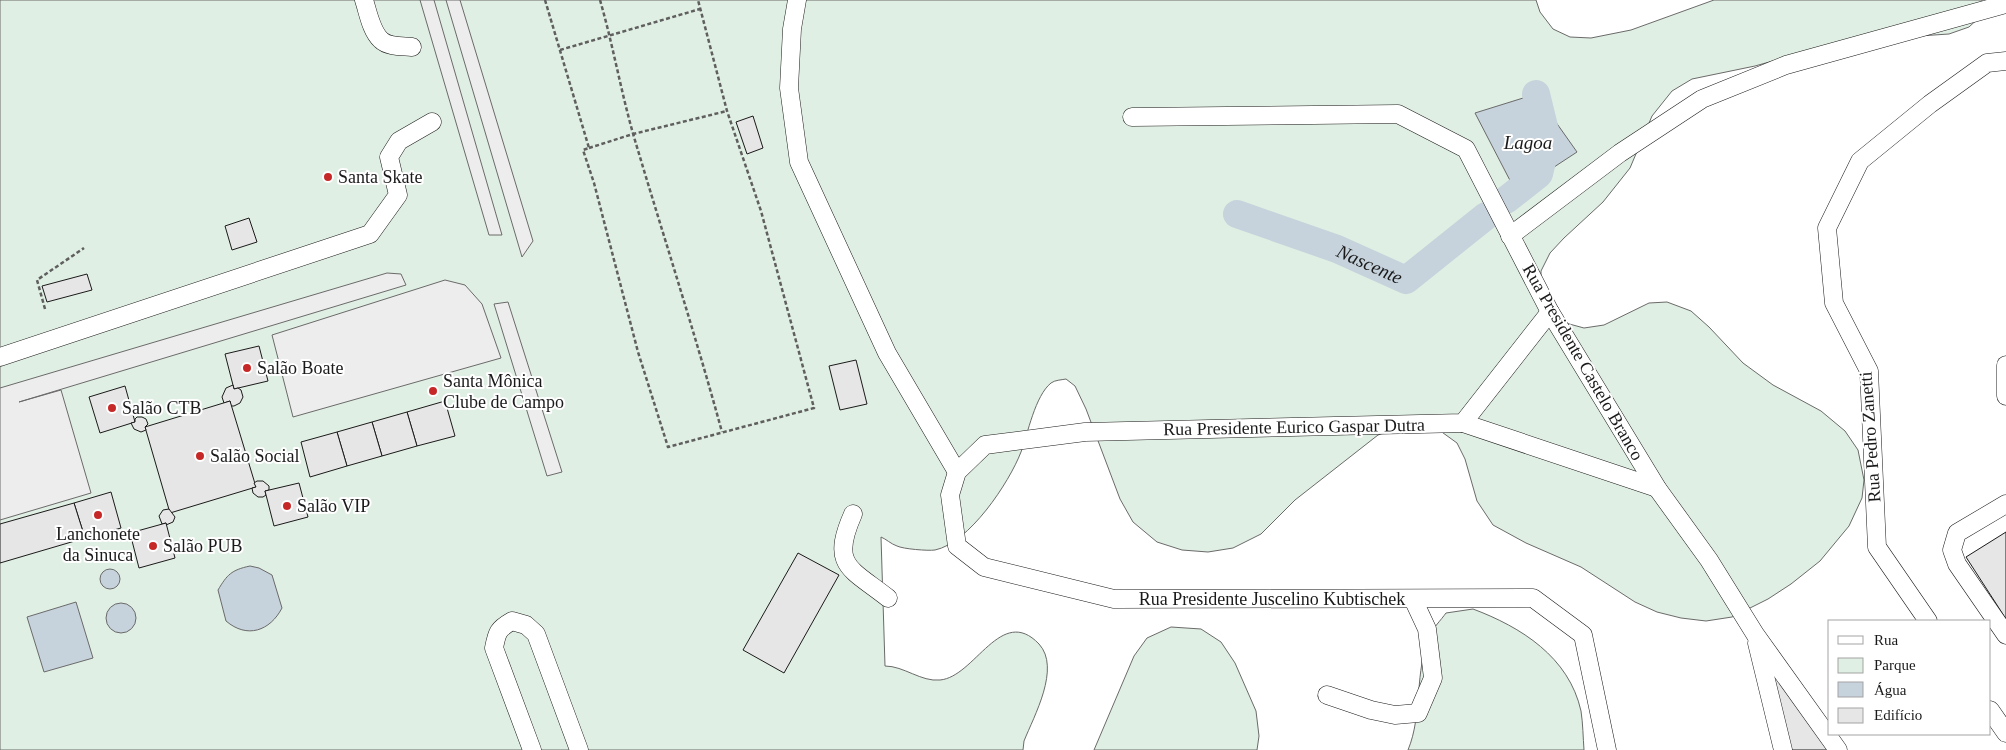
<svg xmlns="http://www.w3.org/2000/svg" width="2006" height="750" font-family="Georgia,serif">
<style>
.green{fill:#e0efe3;stroke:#6a6a6a}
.parking{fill:#ededed;stroke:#6a6a6a}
.water{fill:#c6d2dc;stroke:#6a6a6a}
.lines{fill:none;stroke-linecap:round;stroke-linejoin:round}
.river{stroke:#c6d2dc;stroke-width:28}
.building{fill:#e6e6e6;stroke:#1a1a1a}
.minor-casing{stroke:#1a1a1a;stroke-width:19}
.path{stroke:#5f5f5f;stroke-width:2.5;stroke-dasharray:4 2.5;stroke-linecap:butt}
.minor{stroke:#fff;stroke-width:18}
.poi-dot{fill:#c62828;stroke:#fff;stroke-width:2}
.labels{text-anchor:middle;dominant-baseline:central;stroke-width:4;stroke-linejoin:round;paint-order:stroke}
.poi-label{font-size:18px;fill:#1a1a1a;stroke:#fff;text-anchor:start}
.street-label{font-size:18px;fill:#1a1a1a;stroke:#fff}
.water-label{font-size:19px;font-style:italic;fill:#1a1a1a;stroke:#fff}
</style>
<rect width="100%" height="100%" fill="#fff"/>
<g class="green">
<path d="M 0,0 L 1536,0 L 1540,12 L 1553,29 L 1570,37 L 1591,38 L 1631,30 L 1714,0 L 1982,0 L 1982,15 L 1969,27 L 1949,34 L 1844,41 L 1755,66 L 1692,79 L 1672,91 L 1652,116 L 1630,168 L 1603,202 L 1564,238 L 1550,253 L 1541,271 L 1541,296 L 1562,322 L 1584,328 L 1604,325 L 1649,303 L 1667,302 L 1691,311 L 1709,327 L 1743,363 L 1773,385 L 1821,411 L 1845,431 L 1858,450 L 1864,480 L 1862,498 L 1849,526 L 1820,561 L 1791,584 L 1768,599 L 1732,617 L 1706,621 L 1681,618 L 1657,612 L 1635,602 L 1581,567 L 1526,543 L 1493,525 L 1477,501 L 1465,459 L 1457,443 L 1439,430 L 1394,429 L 1378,435 L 1295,500 L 1261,534 L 1233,548 L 1208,552 L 1182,550 L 1157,542 L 1133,522 L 1120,499 L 1086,409 L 1075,386 L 1066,379 C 1061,380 1055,380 1051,383 C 1035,396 1028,433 1021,452 C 1009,483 969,543 935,550 C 928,551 903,549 897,546 C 891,544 886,539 881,537 L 885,666 C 904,666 921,682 940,680 C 975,677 1001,604 1039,644 C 1061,668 1034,716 1024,741 L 1023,750 L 0,750 Z"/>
<path d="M 1473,609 C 1521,627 1569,657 1581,711 C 1583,724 1583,737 1584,750 L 1408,750 C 1423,714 1414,671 1430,635 C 1433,628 1441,620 1446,613 Z"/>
<polygon points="1171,627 1201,629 1221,642 1235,663 1256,711 1259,736 1257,750 1094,750 1134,656 1147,638"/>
</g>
<g class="parking">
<polygon points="420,0 434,0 502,235 489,235"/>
<polygon points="446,0 460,0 533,241 522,257"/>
<polygon points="387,273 401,274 406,285 19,402 61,390 91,493 0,520 0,388"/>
<polygon points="445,280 465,285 482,304 501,358 293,417 272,335"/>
<polygon points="508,302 562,472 547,476 494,304"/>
</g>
<g class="water">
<polygon points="1536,94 1577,152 1516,192 1475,113"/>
<path d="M 250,566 L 259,568 L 272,575 L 282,608 C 270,631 247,639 226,621 L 218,590 C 227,575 231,570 250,566 Z"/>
<circle cx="110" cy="579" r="10"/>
<polygon points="76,602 93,658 44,672 27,617"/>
<circle cx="121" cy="618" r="15"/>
</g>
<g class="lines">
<g class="river">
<polyline points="1506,200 1539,174 1547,139 1536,94"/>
<path id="s1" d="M 1237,214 L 1337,249 L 1406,280 L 1486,216"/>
</g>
</g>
<g class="building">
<polygon points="753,116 763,148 747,154 736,122"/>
<polygon points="249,218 257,242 232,250 225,226"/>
<polygon points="87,274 92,290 47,302 42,286"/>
<polygon points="259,346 268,381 234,389 225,354"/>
<polygon points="856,360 867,404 840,410 829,366"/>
<polygon points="233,385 234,389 238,388 241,390 243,397 240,403 234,406 231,406 230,401 224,403 222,397 226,388"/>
<polygon points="125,386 135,422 100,433 89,397"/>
<polygon points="230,401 256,487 170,513 145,427"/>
<polygon points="445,401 455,436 417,446 407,412"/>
<polygon points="407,412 417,446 382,456 372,422"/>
<polygon points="137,417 142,417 146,419 148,424 145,427 146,430 141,432 134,429 131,423 135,422 135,419"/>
<polygon points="372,422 382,456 347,466 337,432"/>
<polygon points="337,432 347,466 310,477 301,442"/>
<polygon points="257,481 263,481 269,486 269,490 265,491 266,495 263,497 258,497 253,493 252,488 256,487 254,483"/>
<polygon points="299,483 308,517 274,526 265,491"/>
<polygon points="111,492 121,528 85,538 74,503"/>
<polygon points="74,503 85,538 0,563 0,524"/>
<polygon points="169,509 175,517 173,522 166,525 166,523 162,524 159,516 163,510"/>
<polygon points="166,523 175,558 139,568 130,533"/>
<polygon points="2006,532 2006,619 1966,557"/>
<polygon points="798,553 839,575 784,673 743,650"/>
<polygon points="1758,647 1835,750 1783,750"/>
</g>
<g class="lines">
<g class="minor-casing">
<g id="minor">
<path d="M 364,0 C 368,12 371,31 381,40 C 388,47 403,46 412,47"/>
<polyline points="797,0 792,29 789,88 799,162 887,353 957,472"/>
<polyline points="1132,117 1398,114 1466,149 1550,312 1657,488 1709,560 1755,634 1838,750"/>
<polyline points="1510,236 1620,153 1702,99 1786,65 2006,4"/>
<polyline points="1550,312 1463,423 1085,432 985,445 957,472 950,495 957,546 984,567 1114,599 1533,598 1583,635 1607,750"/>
<polyline points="0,357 370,234 398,195 389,157 399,141 432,122"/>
<polyline points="2006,365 2006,396"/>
<polyline points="1463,423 1657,488"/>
<polyline points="2006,504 1957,533 1952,550 1957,564 2006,635"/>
<path d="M 853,514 C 830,566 850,568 888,598"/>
<polyline points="1928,621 1877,547 1869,371 1834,303 1827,228 1860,161 1930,104 1987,63 2006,61"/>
<polyline points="1757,643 1783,750"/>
<polyline points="1327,695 1371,710 1395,715 1418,713 1433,678 1427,629 1413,599"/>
<polyline points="1990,710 2006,733"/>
<path d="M 532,750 L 494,648 C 497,632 498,629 512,621 L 526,625 L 536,634 L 579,750"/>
</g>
</g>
<g class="path">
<polyline points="545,0 589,148 583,150 594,183 638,352 668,447 814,408 761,211 727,111 698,0"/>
<path d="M 600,0 C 613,45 621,92 634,137 C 663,235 695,333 722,432"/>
<polyline points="560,50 700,9"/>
<polyline points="589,148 633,134 727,111"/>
<polyline points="45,309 37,280 84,248"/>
</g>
<use href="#minor" class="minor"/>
</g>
<g class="poi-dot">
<circle cx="328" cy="177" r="5"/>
<circle cx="247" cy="368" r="5"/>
<circle cx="433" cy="391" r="5"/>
<circle cx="112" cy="408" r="5"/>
<circle cx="200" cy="456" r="5"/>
<circle cx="287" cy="506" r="5"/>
<circle cx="98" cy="515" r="5"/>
<circle cx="153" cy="546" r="5"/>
</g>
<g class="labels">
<g class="poi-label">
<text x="338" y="177">Santa Skate</text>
<text x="257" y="368">Salão Boate</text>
<text x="443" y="381">Santa Mônica<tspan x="443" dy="21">Clube de Campo</tspan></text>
<text x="122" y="408">Salão CTB</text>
<text x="210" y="456">Salão Social</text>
<text x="297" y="506">Salão VIP</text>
<text x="98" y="534" text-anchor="middle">Lanchonete<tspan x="98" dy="21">da Sinuca</tspan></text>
<text x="163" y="546">Salão PUB</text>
</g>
<g class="street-label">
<text transform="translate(1583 362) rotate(60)">Rua Presidente Castelo Branco</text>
<text transform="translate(1294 427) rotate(-1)">Rua Presidente Eurico Gaspar Dutra</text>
<text transform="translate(1870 437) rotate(-94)">Rua Pedro Zanetti</text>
<text x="1272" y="599">Rua Presidente Juscelino Kubtischek</text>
</g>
<g class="water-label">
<text x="1528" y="142">Lagoa</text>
<text stroke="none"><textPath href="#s1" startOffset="142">Nascente</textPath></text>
</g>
</g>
<rect x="1828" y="620" width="162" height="115" fill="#ffffff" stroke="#a3a3a3"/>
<rect x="1838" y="636" width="25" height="8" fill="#ffffff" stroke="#a3a3a3"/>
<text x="1874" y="645" font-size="15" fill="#1a1a1a">Rua</text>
<rect x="1838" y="658" width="25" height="15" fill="#e0efe3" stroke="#a3a3a3"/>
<text x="1874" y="670" font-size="15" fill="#1a1a1a">Parque</text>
<rect x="1838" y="682" width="25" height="15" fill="#c6d2dc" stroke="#a3a3a3"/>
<text x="1874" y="695" font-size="15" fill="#1a1a1a">Água</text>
<rect x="1838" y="708" width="25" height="15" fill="#e6e6e6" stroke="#a3a3a3"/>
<text x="1874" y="720" font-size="15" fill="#1a1a1a">Edifício</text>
</svg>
